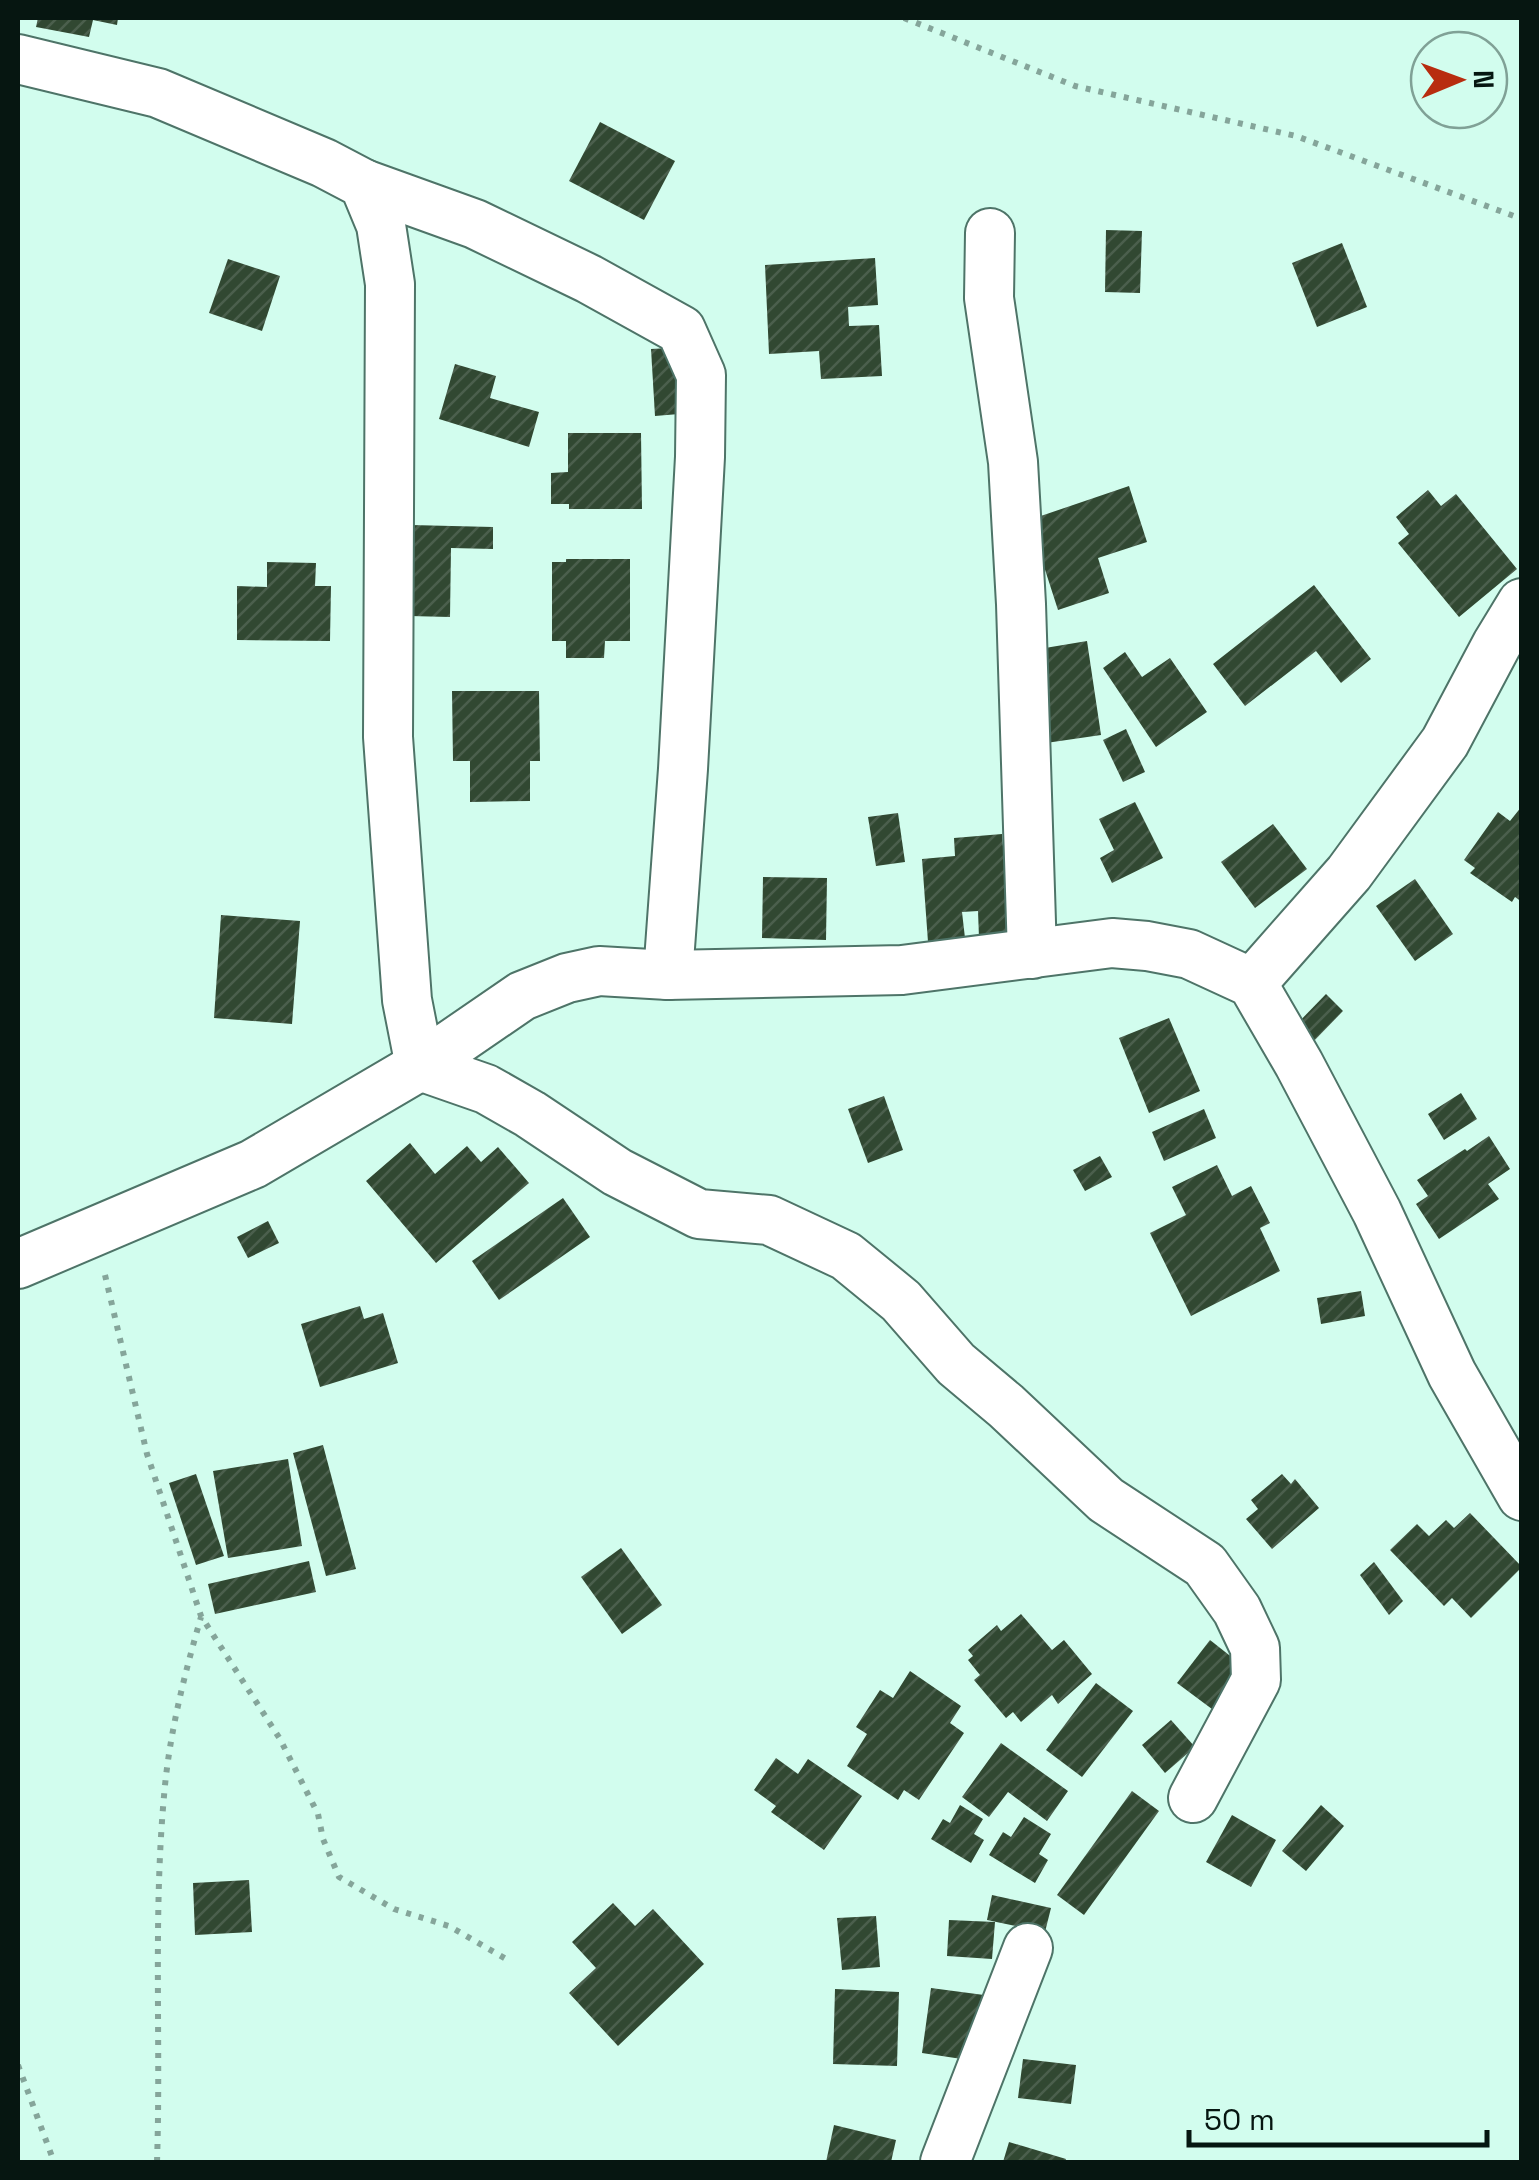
<svg xmlns="http://www.w3.org/2000/svg" width="1539" height="2180" font-family="'Space Grotesk',sans-serif">
<style>
.building{fill:url(#building-hatch)}
.lines{fill:none;stroke-linecap:round;stroke-linejoin:round}
.minor-casing{stroke:#4e7468;stroke-width:52}
.path{stroke:#85a59a;stroke-width:6;stroke-dasharray:5 8;stroke-linecap:butt}
.minor{stroke:#fff;stroke-width:48}
</style>
<defs>
<pattern id="building-hatch" width="6" height="6" patternUnits="userSpaceOnUse" patternTransform="scale(2.5)"><rect width="6" height="6" fill="#314832"/><path d="M-1 1l2-2M0 6l6-6M5 7l2-2" fill="none" stroke="#4b5f4d"/></pattern>
</defs>
<rect width="100%" height="100%" fill="#d2fdee"/>
<g class="building">
<polygon points="38,18 118,18 117,25 93,20 89,37 36,27"/>
<polygon points="600,122 675,161 644,220 569,181"/>
<polygon points="1106,230 1142,231 1140,293 1105,292"/>
<polygon points="1342,243 1367,307 1317,327 1292,263"/>
<polygon points="875,258 878,305 848,307 849,326 879,325 882,376 821,379 819,351 769,354 765,265"/>
<polygon points="228,259 280,276 262,331 209,313"/>
<polygon points="686,347 691,413 655,416 651,349"/>
<polygon points="455,364 496,376 490,398 539,412 529,447 439,419"/>
<polygon points="568,433 641,433 642,509 569,509 569,504 551,504 551,473 568,472"/>
<polygon points="1129,486 1147,542 1098,558 1109,593 1058,610 1029,520"/>
<polygon points="1428,490 1441,506 1456,494 1517,569 1459,617 1398,543 1409,534 1396,517"/>
<polygon points="411,525 493,527 493,549 451,548 450,617 409,616"/>
<polygon points="566,559 630,559 630,641 605,641 604,658 566,658 566,641 552,641 552,562 566,562"/>
<polygon points="267,562 316,563 315,586 331,586 330,641 237,640 237,586 267,587"/>
<polygon points="1314,585 1371,659 1341,683 1316,651 1245,706 1213,664"/>
<polygon points="1087,641 1101,735 1046,743 1033,650"/>
<polygon points="1125,652 1142,677 1170,658 1207,712 1156,747 1103,668"/>
<polygon points="452,691 539,691 540,761 530,761 530,801 470,802 470,761 453,761"/>
<polygon points="1126,729 1145,772 1123,782 1103,740"/>
<polygon points="1135,802 1163,858 1112,883 1100,858 1114,850 1099,819"/>
<polygon points="1522,806 1522,902 1515,897 1512,902 1470,873 1475,868 1464,860 1498,812 1510,821"/>
<polygon points="898,813 905,862 876,866 868,817"/>
<polygon points="1273,824 1307,869 1255,908 1221,862"/>
<polygon points="1002,834 1010,935 979,938 978,911 962,912 965,938 928,942 922,859 955,856 954,838"/>
<polygon points="763,877 827,878 826,940 762,938"/>
<polygon points="1415,879 1453,934 1415,961 1376,906"/>
<polygon points="221,915 300,921 292,1024 214,1018"/>
<polygon points="1326,994 1343,1011 1310,1045 1293,1028"/>
<polygon points="1169,1018 1200,1091 1149,1113 1119,1038"/>
<polygon points="1461,1093 1477,1119 1444,1140 1428,1114"/>
<polygon points="884,1096 903,1150 868,1163 848,1109"/>
<polygon points="1204,1109 1216,1138 1164,1161 1152,1132"/>
<polygon points="1489,1136 1510,1169 1488,1184 1499,1199 1439,1239 1416,1204 1428,1196 1417,1180 1465,1149 1467,1151"/>
<polygon points="410,1143 435,1174 467,1146 481,1162 498,1147 529,1183 436,1263 366,1181"/>
<polygon points="1100,1156 1112,1177 1085,1191 1073,1170"/>
<polygon points="1217,1165 1232,1196 1251,1186 1270,1223 1260,1228 1280,1271 1191,1316 1150,1233 1186,1215 1172,1187"/>
<polygon points="563,1198 590,1237 499,1300 472,1261"/>
<polygon points="268,1221 279,1243 248,1258 237,1237"/>
<polygon points="1361,1291 1365,1316 1321,1324 1317,1298"/>
<polygon points="360,1306 364,1319 383,1313 398,1363 320,1387 301,1324"/>
<polygon points="323,1445 356,1569 326,1576 293,1453"/>
<polygon points="288,1459 302,1546 228,1558 213,1471"/>
<polygon points="196,1474 224,1556 196,1565 169,1483"/>
<polygon points="1282,1474 1291,1484 1295,1479 1319,1508 1272,1549 1246,1519 1258,1509 1251,1500"/>
<polygon points="1470,1513 1522,1567 1471,1618 1452,1598 1444,1606 1390,1550 1417,1524 1429,1536 1446,1520 1454,1528"/>
<polygon points="621,1548 662,1605 622,1634 581,1577"/>
<polygon points="309,1561 316,1592 215,1614 208,1584"/>
<polygon points="1374,1562 1403,1601 1389,1615 1360,1575"/>
<polygon points="1021,1614 1052,1650 1064,1640 1092,1674 1058,1704 1052,1695 1021,1722 1013,1712 1006,1718 974,1680 980,1675 968,1660 973,1656 968,1650 997,1625 1001,1631"/>
<polygon points="1210,1640 1243,1666 1224,1718 1177,1683"/>
<polygon points="910,1671 961,1706 950,1723 964,1733 919,1800 904,1790 898,1800 847,1766 867,1734 856,1727 880,1690 893,1698"/>
<polygon points="1096,1683 1133,1711 1082,1777 1046,1750"/>
<polygon points="1171,1720 1195,1747 1165,1773 1142,1745"/>
<polygon points="1001,1743 1068,1791 1047,1821 1008,1792 989,1817 962,1797"/>
<polygon points="776,1758 798,1774 808,1759 862,1796 824,1850 771,1812 776,1806 754,1790"/>
<polygon points="1132,1791 1159,1811 1084,1915 1057,1895"/>
<polygon points="960,1805 983,1819 974,1834 984,1840 971,1863 931,1839 943,1819 950,1823"/>
<polygon points="1321,1805 1344,1826 1306,1871 1282,1851"/>
<polygon points="1232,1815 1276,1840 1251,1887 1206,1862"/>
<polygon points="1024,1817 1051,1834 1039,1854 1048,1860 1035,1883 989,1855 1003,1832 1011,1837"/>
<polygon points="249,1880 252,1932 195,1935 193,1883"/>
<polygon points="992,1895 1051,1908 1045,1932 987,1920"/>
<polygon points="613,1903 635,1926 653,1909 704,1964 618,2046 569,1993 596,1968 572,1942"/>
<polygon points="876,1916 880,1967 842,1970 837,1918"/>
<polygon points="949,1920 995,1922 992,1959 947,1956"/>
<polygon points="931,1988 984,1995 975,2061 922,2053"/>
<polygon points="835,1989 899,1992 897,2066 833,2064"/>
<polygon points="1023,2059 1076,2065 1071,2104 1018,2098"/>
<polygon points="834,2125 896,2140 891,2162 826,2162"/>
<polygon points="1009,2142 1066,2159 1065,2162 1003,2162"/>
</g>
<g class="lines">
<g class="minor-casing">
<g id="minor">
<polyline points="18,59 158,93 324,163 364,184 381,225 390,284 388,737 407,1000 420,1066 486,1089 530,1114 617,1172 699,1214 769,1220 846,1256 901,1301 956,1364 1006,1406 1106,1500 1205,1565 1237,1610 1255,1648 1256,1680 1193,1798"/>
<polyline points="364,184 475,224 589,279 681,330 701,375 700,457 683,769 668,975"/>
<polyline points="990,233 989,298 1013,462 1021,604 1032,954"/>
<polyline points="1252,983 1349,873 1445,742 1497,644 1522,603"/>
<polyline points="18,1264 253,1164 420,1066 522,996 567,978 599,971 668,975 902,970 1112,943 1147,946 1189,954 1252,983 1299,1064 1377,1212 1452,1374 1522,1496"/>
<polyline points="945,2162 1028,1948"/>
</g>
</g>
<g class="path">
<polyline points="904,18 1075,86 1296,136 1522,219"/>
<polyline points="105,1275 147,1454 201,1616 280,1739 318,1814 323,1839 339,1877 394,1909 449,1926 506,1959"/>
<polyline points="18,2065 54,2162"/>
<path d="M 157,2162 C 161,2040 153,1918 164,1796 C 169,1735 184,1676 201,1617"/>
</g>
<use href="#minor" class="minor"/>
</g>
<rect width="1539" height="2180" fill="none" stroke="#061611" stroke-width="40"/>
<g transform="translate(1459 80) rotate(89)"><circle r="48" fill="#d2fdee" stroke="#80a196" stroke-width="2.5"/>
<path d="M0-8L18 38L0 25L-18 38Z" fill="#b82c0f"/>
<text y="-15" font-size="28" font-weight="bold" text-anchor="middle" fill="#061611">N</text>
</g>
<path d="M1189 2130v15h298v-15" fill="none" stroke="#061611" stroke-width="5"/>
<text x="1204" y="2130" font-size="30" fill="#061611" stroke="#d2fdee" stroke-width="8" paint-order="stroke">50 m</text>
</svg>
